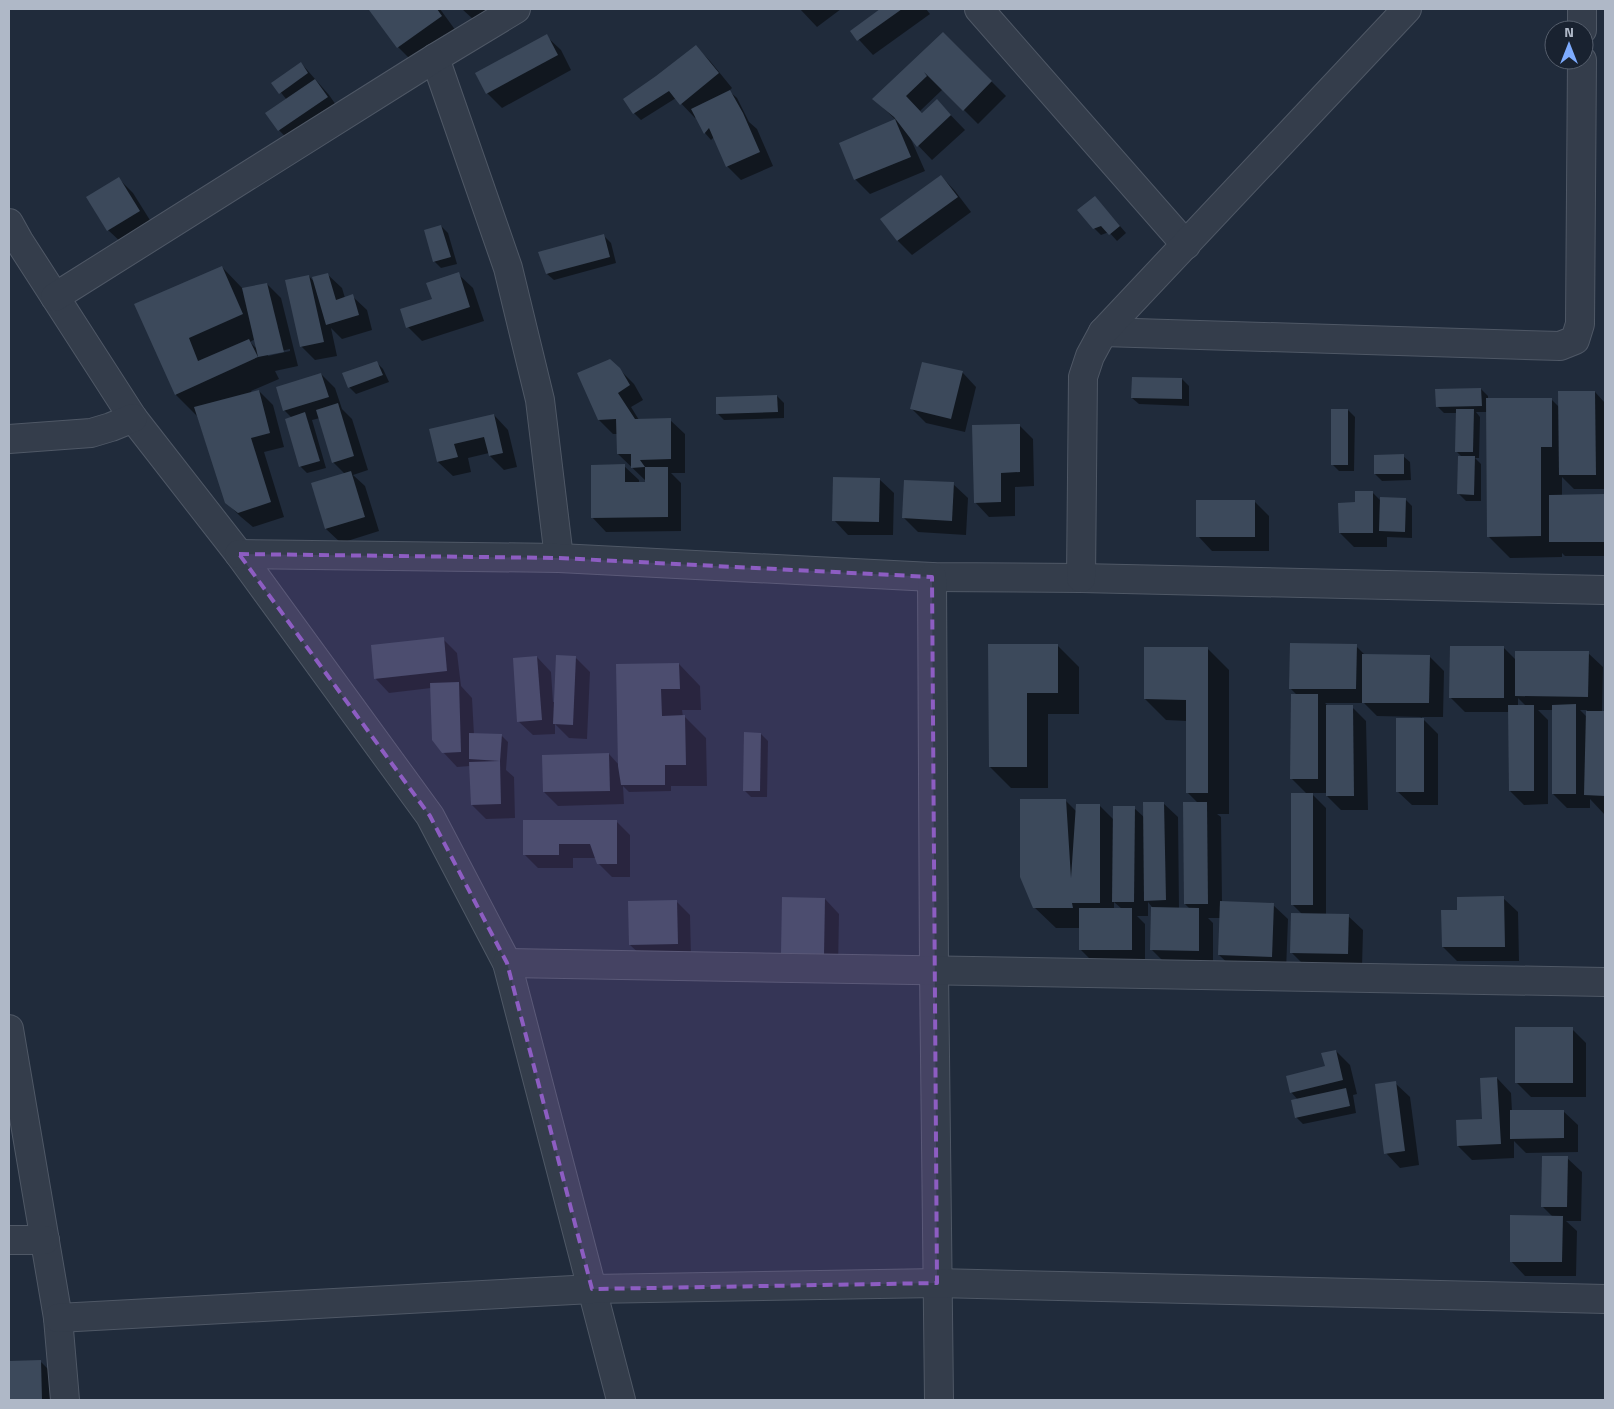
<svg xmlns="http://www.w3.org/2000/svg" width="1614" height="1409" font-family="'Titillium Web',sans-serif">
<style>
.shadow{fill:#0007;fill-rule:evenodd}
.building{fill:#3c495b}
.lines{fill:none;stroke-linecap:round;stroke-linejoin:round}
.minor-casing{stroke:#4f5866;stroke-width:30}
.minor{stroke:#343d4b;stroke-width:28}
.marked{fill:#8d5dc2;fill-opacity:0.2;stroke:#8d5dc2;stroke-width:4;stroke-dasharray:10 6;stroke-linejoin:round}
</style>
<rect width="100%" height="100%" fill="#202b3b"/>
<g class="shadow">
<polygon points="373,9 440,9 456,31 412,61 398,47 371,10"/>
<polygon points="462,9 498,9 474,20"/>
<polygon points="800,9 841,9 817,27"/>
<polygon points="883,9 926,9 930,14 873,55 851,31"/>
<polygon points="943,33 1006,96 978,124 943,89 920,111 923,114 937,101 965,130 932,160 910,137 925,171 870,194 855,179 840,144 896,120 874,99"/>
<polygon points="546,36 561,50 571,70 502,108 487,93 476,74"/>
<polygon points="696,47 710,61 732,88 729,91 737,98 749,122 757,129 773,166 741,180 727,166 714,137 711,140 705,133 696,117 695,118 676,98 641,120 634,113"/>
<polygon points="301,63 329,95 341,112 293,145 279,130 267,113 287,100 273,83"/>
<polygon points="941,176 955,191 971,212 912,255 898,241 882,219"/>
<polygon points="119,179 133,193 153,225 123,244 108,230"/>
<polygon points="1101,204 1126,233 1117,241 1109,232 1101,235 1094,228"/>
<polygon points="441,226 448,233 457,264 441,268 434,261"/>
<polygon points="604,236 611,243 616,263 554,280 547,274"/>
<path d="M 222,267 L 243,289 L 267,284 L 281,298 L 298,366 L 275,371 L 279,379 L 251,391 L 252,393 L 259,391 L 273,405 L 284,447 L 264,452 L 284,517 L 253,527 L 241,517 L 226,502 L 197,416 L 176,395 L 136,305 ZM 255,339 L 258,350 L 250,342 ZM 290,349 L 290,351 L 268,356 L 268,354 Z"/>
<polygon points="327,274 342,288 345,298 352,296 367,310 372,330 342,339 331,328 337,356 315,360 301,346 309,276 315,283"/>
<polygon points="458,274 473,288 484,321 422,341 408,327"/>
<polygon points="610,360 634,384 643,400 631,407 639,420 670,420 685,434 685,473 671,473 681,483 681,531 606,532 592,517 624,466 639,480 639,483 646,483 646,481 618,454 617,434 613,434 599,420"/>
<polygon points="376,362 383,369 389,382 356,394 349,387"/>
<polygon points="962,372 976,387 965,432 926,423 911,408"/>
<polygon points="321,374 335,388 342,409 352,419 368,470 353,475 365,486 379,531 341,543 326,529 312,484 345,474 333,462 320,418 312,420 326,468 307,473 300,466 292,418 284,410"/>
<polygon points="1182,379 1189,386 1189,406 1139,404 1132,398"/>
<polygon points="1481,389 1488,396 1488,399 1551,399 1559,407 1595,392 1605,403 1605,489 1574,489 1562,477 1562,496 1605,495 1605,556 1565,556 1562,553 1562,557 1510,558 1488,536 1487,412 1476,412 1480,417 1479,458 1475,458 1481,464 1481,501 1466,501 1459,494 1462,457 1457,452 1458,413 1444,413 1437,406"/>
<polygon points="777,396 784,403 784,418 724,420 717,413"/>
<polygon points="1348,410 1355,417 1354,471 1339,471 1332,464"/>
<polygon points="494,415 508,430 517,467 504,470 490,456 489,453 468,458 471,472 453,476 438,462 431,430"/>
<polygon points="1019,425 1033,439 1034,486 1015,487 1015,516 989,517 975,502"/>
<polygon points="1403,456 1410,462 1411,480 1382,481 1375,474"/>
<polygon points="879,479 894,493 893,535 848,535 834,520"/>
<polygon points="953,484 968,498 966,535 918,532 904,518"/>
<polygon points="1372,492 1381,501 1405,499 1412,506 1412,538 1387,537 1387,547 1354,547 1340,533 1356,504"/>
<polygon points="1255,502 1269,516 1269,551 1212,551 1198,536"/>
<polygon points="443,639 457,653 461,686 472,698 474,735 501,735 508,742 506,770 514,777 515,818 486,819 472,805 470,766 457,767 443,752 431,688 389,693 375,678"/>
<polygon points="990,646 1058,646 1079,667 1079,714 1048,714 1048,788 1011,788 990,767"/>
<polygon points="1356,646 1366,656 1429,656 1444,671 1443,717 1421,717 1438,734 1438,805 1412,805 1397,791 1421,717 1377,716 1364,703 1325,703 1329,707 1352,707 1366,721 1368,810 1341,810 1327,796 1327,793 1311,793 1326,808 1326,915 1348,916 1363,930 1362,967 1305,966 1291,952 1302,914 1292,904 1307,794 1291,778 1297,695 1290,688"/>
<path d="M 1207,648 L 1229,670 L 1229,814 L 1217,814 L 1221,817 L 1222,903 L 1273,905 L 1288,919 L 1286,971 L 1234,969 L 1219,955 L 1221,918 L 1208,918 L 1213,923 L 1213,965 L 1166,964 L 1152,950 L 1152,907 L 1148,902 L 1148,916 L 1137,916 L 1145,924 L 1145,964 L 1095,964 L 1081,950 L 1081,928 L 1056,928 L 1034,907 L 1065,800 L 1077,812 L 1100,806 L 1114,820 L 1134,808 L 1145,818 L 1163,803 L 1178,817 L 1179,909 L 1190,909 L 1185,904 L 1198,803 L 1187,792 L 1187,721 L 1166,720 L 1145,699 ZM 1114,902 L 1122,909 L 1114,909 Z"/>
<path d="M 1504,648 L 1516,660 L 1588,653 L 1603,667 L 1602,712 L 1605,712 L 1605,815 L 1590,799 L 1590,808 L 1567,808 L 1553,794 L 1553,710 L 1538,710 L 1548,720 L 1548,804 L 1524,805 L 1510,791 L 1509,712 L 1465,712 L 1450,697 ZM 1518,698 L 1526,706 L 1518,706 ZM 1580,710 L 1587,710 L 1587,717 Z"/>
<polygon points="537,657 551,672 553,702 555,702 575,657 590,672 587,739 569,738 555,724 555,734 533,735 518,721"/>
<polygon points="679,664 700,686 701,710 682,710 683,717 685,717 706,738 707,786 671,786 671,791 629,792 623,786 624,804 558,806 544,792 609,754 619,765 617,666"/>
<polygon points="761,734 768,741 767,797 751,797 745,791"/>
<polygon points="616,821 630,835 630,877 612,877 598,863 596,858 573,858 573,868 538,868 524,854"/>
<polygon points="1503,898 1518,912 1519,961 1457,961 1443,947 1459,911"/>
<polygon points="825,899 839,914 838,969 796,968"/>
<polygon points="676,901 690,915 691,958 645,959 630,945"/>
<polygon points="1572,1029 1586,1043 1586,1097 1531,1097 1517,1083"/>
<polygon points="1336,1051 1350,1065 1357,1094 1353,1095 1356,1113 1303,1124 1296,1117 1298,1100 1291,1092 1326,1067"/>
<polygon points="1497,1078 1511,1093 1512,1112 1563,1111 1578,1125 1578,1152 1526,1153 1514,1141 1514,1158 1472,1160 1458,1146 1484,1121"/>
<polygon points="1395,1083 1410,1097 1419,1165 1400,1168 1386,1153"/>
<polygon points="1567,1158 1582,1172 1581,1221 1566,1221 1577,1231 1576,1276 1525,1276 1511,1261 1553,1217 1543,1207"/>
<polygon points="9,1362 41,1362 62,1383 62,1400 9,1400"/>
</g>
<g class="building">
<polygon points="371,9 437,9 442,16 397,48 369,10"/>
<polygon points="880,9 902,9 857,41 850,31"/>
<polygon points="943,32 992,81 963,111 924,72 927,76 906,96 922,113 937,99 951,115 917,147 894,117 872,99"/>
<polygon points="547,34 558,55 486,94 475,73"/>
<polygon points="696,45 719,73 680,105 669,91 633,114 623,99 656,76"/>
<polygon points="301,62 308,73 279,94 271,83"/>
<polygon points="315,79 328,97 278,131 265,113"/>
<polygon points="730,90 743,113 760,152 726,167 709,128 704,134 691,109"/>
<polygon points="895,119 911,157 854,180 839,143"/>
<polygon points="941,175 958,197 897,241 880,219"/>
<polygon points="119,177 140,211 107,231 86,197"/>
<polygon points="1095,196 1120,226 1109,235 1101,226 1093,229 1077,210"/>
<polygon points="441,225 451,257 433,262 424,230"/>
<polygon points="604,234 610,257 546,274 538,252"/>
<polygon points="222,266 243,314 189,338 198,361 249,339 258,357 175,395 134,304"/>
<polygon points="459,272 470,307 406,328 400,309 432,299 426,283"/>
<polygon points="328,273 336,300 353,294 359,315 326,325 312,277"/>
<polygon points="309,275 324,342 300,347 285,280"/>
<polygon points="267,283 284,352 258,357 242,288"/>
<polygon points="610,359 620,368 630,385 618,393 635,419 671,418 671,459 640,460 645,467 631,468 631,454 617,454 616,419 598,420 577,373"/>
<polygon points="377,361 383,375 348,388 342,373"/>
<polygon points="922,362 963,371 951,419 910,409"/>
<polygon points="321,373 329,397 283,411 276,387"/>
<polygon points="1132,377 1182,378 1182,399 1131,398"/>
<polygon points="1481,388 1482,406 1436,407 1435,389"/>
<polygon points="259,390 270,433 251,438 271,502 238,513 225,503 194,407"/>
<polygon points="1558,391 1595,391 1596,475 1559,475"/>
<polygon points="777,395 778,412 716,414 716,397"/>
<polygon points="1486,398 1552,398 1552,447 1541,447 1541,536 1487,537"/>
<polygon points="338,403 354,456 332,463 316,410"/>
<rect x="1331" y="409" width="17" height="56"/>
<polygon points="1456,409 1474,409 1473,452 1455,452"/>
<polygon points="305,412 320,461 299,467 285,419"/>
<polygon points="494,414 503,453 489,456 484,437 454,444 458,457 437,462 429,429"/>
<polygon points="1020,424 1020,472 1001,473 1001,502 974,503 972,425"/>
<polygon points="1404,454 1404,474 1374,474 1374,455"/>
<polygon points="1458,456 1475,456 1474,495 1457,494"/>
<polygon points="625,464 625,482 645,482 645,467 668,467 668,517 591,518 591,465"/>
<polygon points="351,471 365,517 325,529 311,483"/>
<polygon points="833,477 880,478 879,522 832,521"/>
<polygon points="904,480 954,482 952,521 902,518"/>
<polygon points="1355,491 1373,491 1373,533 1339,533 1338,503 1355,502"/>
<polygon points="1605,494 1605,542 1549,542 1549,495"/>
<polygon points="1380,497 1406,498 1405,532 1379,531"/>
<rect x="1196" y="500" width="59" height="37"/>
<polygon points="444,637 447,671 374,679 371,645"/>
<polygon points="1290,643 1357,644 1356,689 1289,689"/>
<polygon points="988,644 1058,644 1058,693 1027,693 1027,767 989,767"/>
<polygon points="1450,646 1504,646 1504,698 1449,698"/>
<polygon points="1144,647 1208,647 1208,793 1186,793 1186,700 1144,699"/>
<polygon points="1515,651 1589,651 1588,697 1515,696"/>
<polygon points="1362,654 1430,655 1429,703 1362,703"/>
<polygon points="556,655 576,656 573,725 553,724"/>
<polygon points="537,656 542,720 517,722 513,658"/>
<polygon points="679,663 680,689 661,689 662,716 685,715 686,765 665,765 665,785 621,785 618,766 616,664"/>
<polygon points="459,682 461,752 442,753 432,740 430,683"/>
<polygon points="1291,694 1318,694 1318,779 1290,779"/>
<polygon points="1576,704 1576,794 1552,794 1552,705"/>
<polygon points="1326,705 1353,705 1354,796 1326,796"/>
<polygon points="1508,705 1534,705 1534,791 1509,791"/>
<polygon points="1586,711 1605,711 1605,796 1584,795"/>
<rect x="1396" y="718" width="28" height="74"/>
<polygon points="744,732 761,733 760,791 743,791"/>
<polygon points="469,733 502,734 500,761 469,759"/>
<polygon points="609,753 610,791 543,792 542,755"/>
<polygon points="500,761 501,804 471,805 469,762"/>
<rect x="1291" y="793" width="22" height="112"/>
<polygon points="1020,799 1066,799 1071,878 1076,804 1100,804 1100,903 1072,903 1073,908 1033,908 1020,877"/>
<polygon points="1143,802 1164,802 1166,900 1144,901"/>
<polygon points="1183,802 1207,802 1208,904 1184,904"/>
<polygon points="1113,806 1135,806 1134,902 1112,902"/>
<polygon points="523,820 617,820 617,864 597,864 590,844 559,844 559,855 523,855"/>
<polygon points="1504,896 1505,947 1442,947 1441,910 1457,910 1457,897"/>
<polygon points="782,897 825,898 824,955 781,954"/>
<polygon points="677,900 678,944 629,945 628,901"/>
<polygon points="1220,901 1274,903 1272,957 1218,955"/>
<polygon points="1151,907 1199,908 1199,951 1150,950"/>
<rect x="1079" y="908" width="53" height="42"/>
<polygon points="1291,913 1349,914 1348,954 1290,953"/>
<rect x="1515" y="1027" width="58" height="56"/>
<polygon points="1336,1050 1343,1080 1290,1093 1286,1076 1325,1066 1321,1053"/>
<polygon points="1497,1077 1501,1144 1457,1146 1456,1120 1482,1119 1480,1078"/>
<polygon points="1396,1081 1405,1151 1384,1154 1375,1084"/>
<polygon points="1346,1088 1350,1106 1295,1118 1291,1100"/>
<polygon points="1510,1110 1564,1110 1564,1138 1510,1139"/>
<polygon points="1542,1156 1568,1156 1567,1207 1541,1207"/>
<polygon points="1510,1215 1563,1216 1562,1262 1510,1262"/>
<polygon points="41,1360 42,1400 9,1400 9,1361"/>
</g>
<g class="lines">
<g class="minor-casing">
<g id="minor">
<polyline points="979,9 1186,245"/>
<polyline points="1582,30 1582,9"/>
<polyline points="435,58 508,268 540,400 559,558"/>
<polyline points="9,223 19,241 133,418 239,554 430,816 507,963 621,1400"/>
<polyline points="55,297 435,58 516,9"/>
<polyline points="1103,332 1560,346 1575,340 1580,324 1582,60"/>
<polyline points="9,439 91,433 111,427 133,418"/>
<polyline points="239,554 559,558 932,577 1081,578 1605,590"/>
<polyline points="932,577 934,970 939,1400"/>
<polyline points="1081,578 1083,377 1090,356 1103,332 1407,9"/>
<polyline points="507,963 1605,982"/>
<polyline points="9,1029 58,1318 65,1400"/>
<polyline points="9,1240 45,1240"/>
<polyline points="58,1318 592,1289 937,1283 1605,1299"/>
</g>
</g>
<use href="#minor" class="minor"/>
</g>
<path class="marked" d="M 239,554 L 559,558 L 932,577 L 937,1283 L 592,1289 L 507,963 L 430,816 Z"/>
<rect width="1614" height="1409" fill="none" stroke="#afb8c7" stroke-width="20"/>
<g transform="translate(1569 45)"><circle r="24" fill="#192230" stroke="#555e6c"/>
<path d="M0-4L9 19L0 12L-9 19Z" fill="#7dabfe"/>
<text y="-8" font-size="14" font-weight="bold" text-anchor="middle" fill="#afb8c7">N</text>
</g>
</svg>
